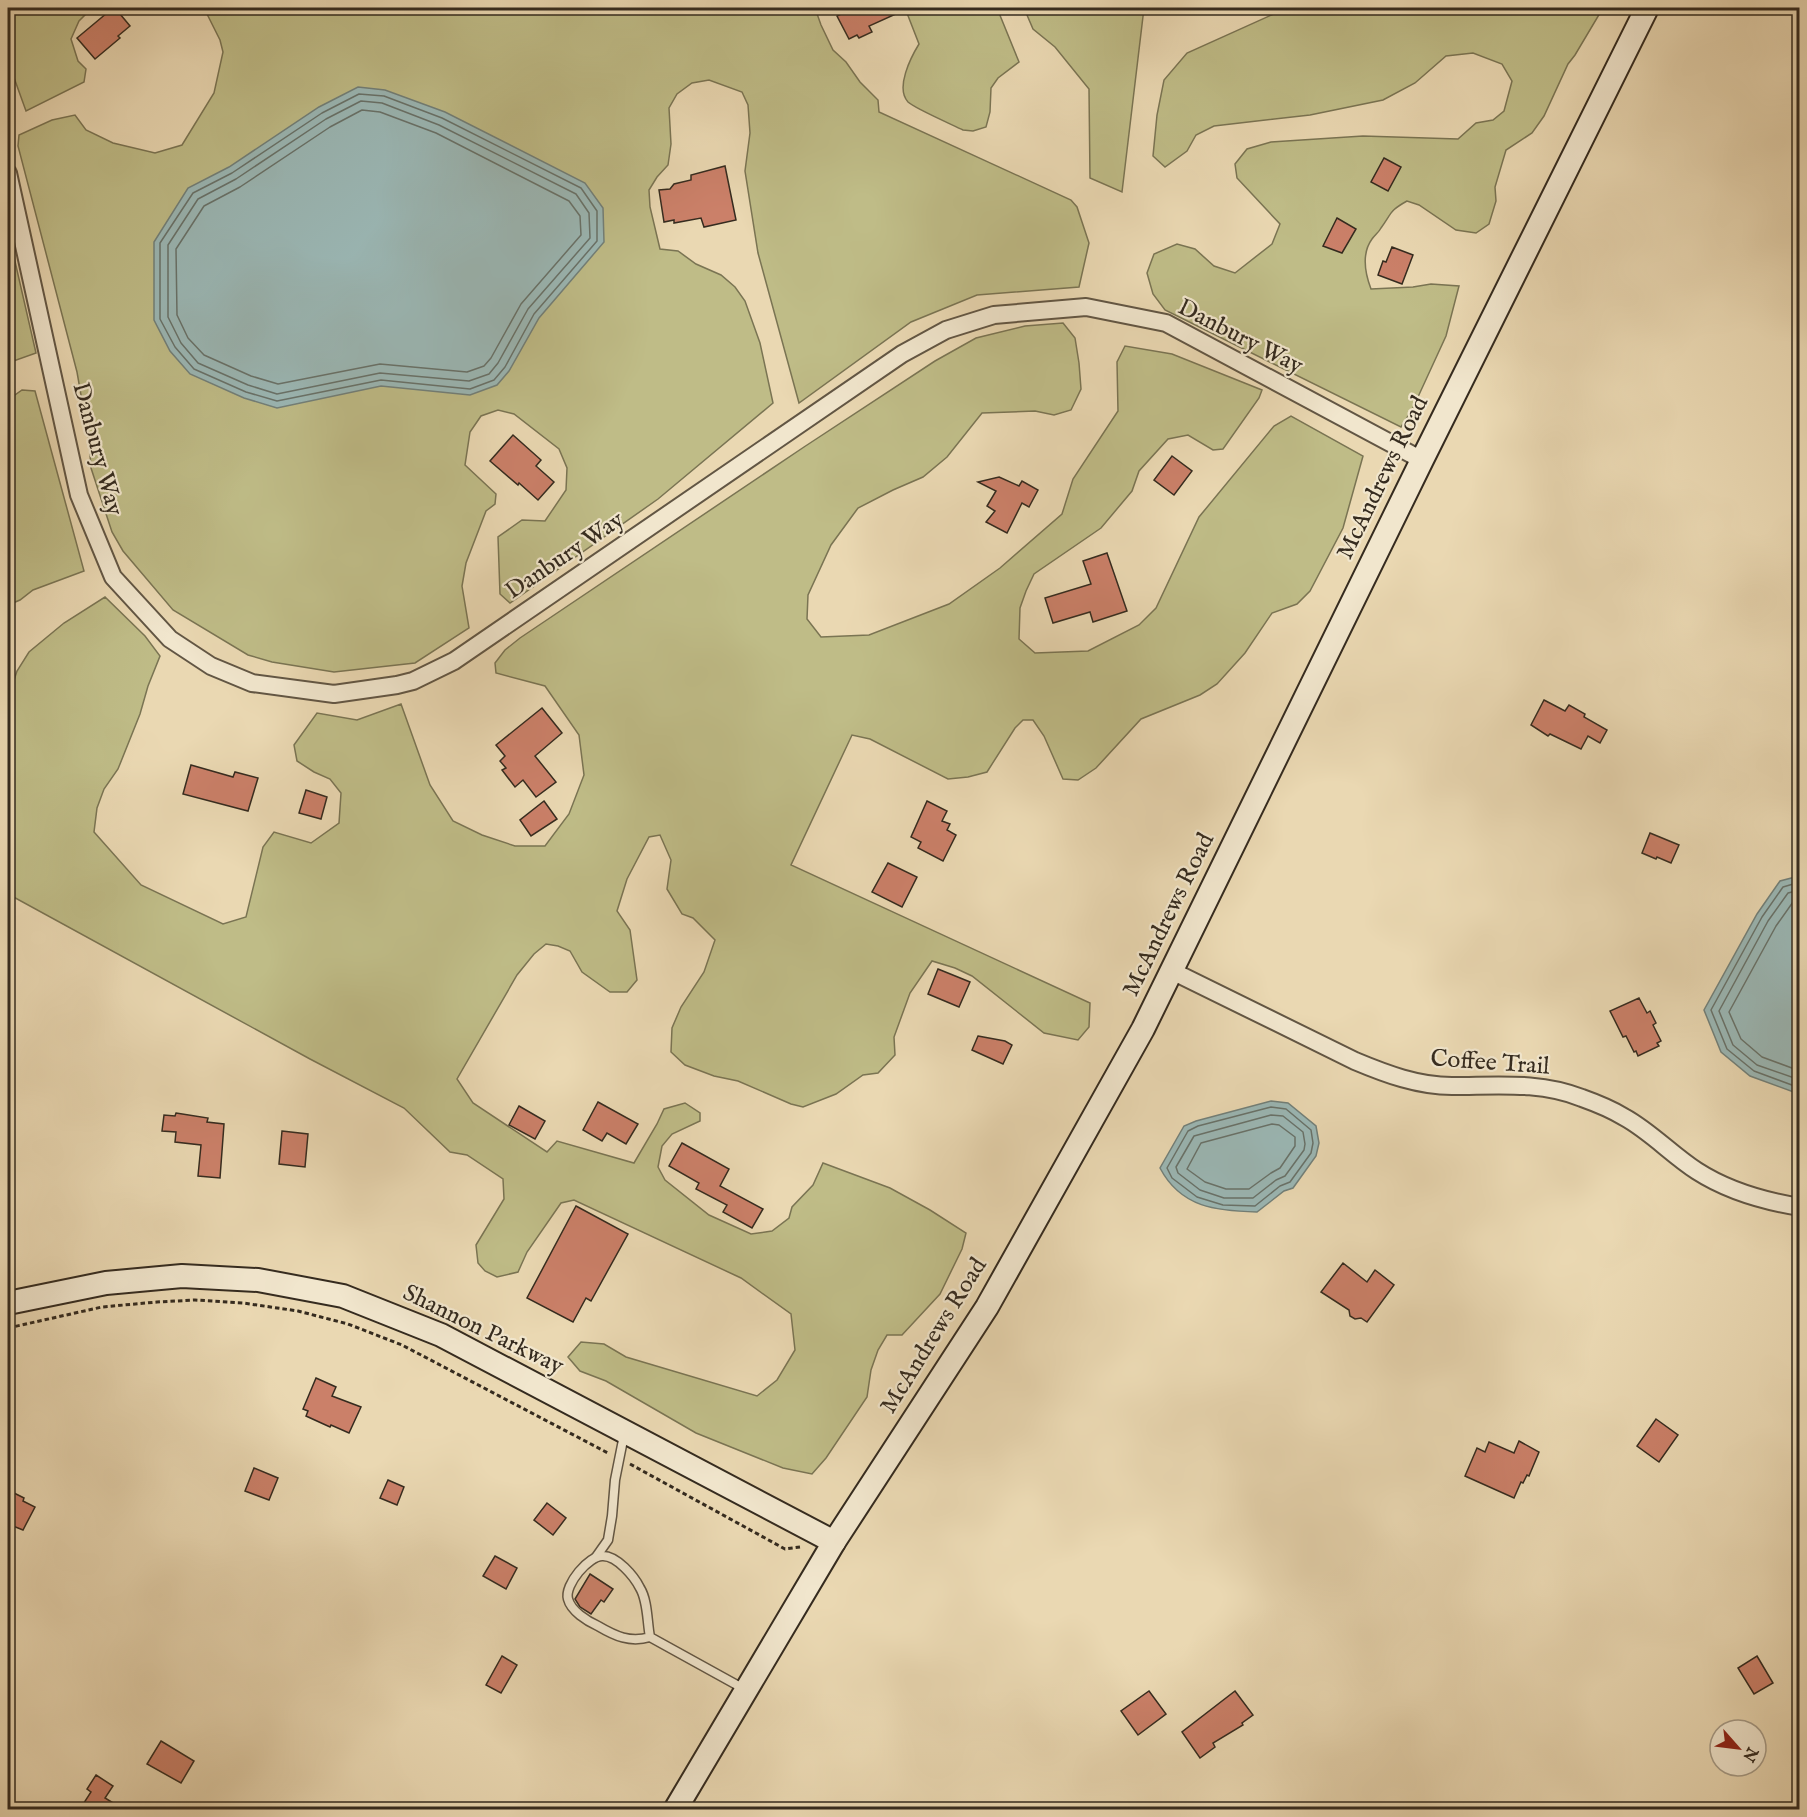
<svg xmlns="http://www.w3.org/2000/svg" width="1807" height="1817" font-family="'IM FELL English',serif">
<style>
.green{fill:#bfbc87;stroke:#7a7453;stroke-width:1.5}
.water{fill:#9bb8b6;stroke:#72807a;stroke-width:1.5}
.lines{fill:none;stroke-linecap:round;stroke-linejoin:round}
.shore{stroke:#68726a;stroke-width:1.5}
.building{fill:#cb8069;stroke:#352b1f;stroke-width:1.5}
.lane-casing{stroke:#625644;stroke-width:11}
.street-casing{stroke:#625644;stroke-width:20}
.secondary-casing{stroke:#352b1f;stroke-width:26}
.path{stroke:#352b1f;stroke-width:3;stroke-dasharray:4.5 3;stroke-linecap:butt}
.lane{stroke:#f1e6cd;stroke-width:8}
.street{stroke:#f1e6cd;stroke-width:16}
.secondary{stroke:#f1e6cd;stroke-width:22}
.labels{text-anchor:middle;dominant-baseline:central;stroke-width:4.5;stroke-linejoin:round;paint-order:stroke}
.street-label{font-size:24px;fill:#352b1f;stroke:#f1e6cd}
</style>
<rect width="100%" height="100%" fill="#ead8b2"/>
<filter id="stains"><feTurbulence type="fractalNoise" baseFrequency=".00333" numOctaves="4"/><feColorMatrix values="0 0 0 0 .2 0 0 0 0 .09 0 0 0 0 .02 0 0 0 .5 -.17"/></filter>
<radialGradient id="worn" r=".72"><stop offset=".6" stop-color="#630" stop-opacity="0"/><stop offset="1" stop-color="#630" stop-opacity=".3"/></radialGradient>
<g class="green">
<polygon points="8,8 92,8 79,21 71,39 78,61 86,69 84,82 26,111 8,61"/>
<polygon points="204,8 815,8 821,25 833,50 846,62 860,82 878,100 879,112 1071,200 1077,207 1089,243 1079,287 977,295 911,322 799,403 758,253 745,171 750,133 748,105 742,92 709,80 692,83 677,94 669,108 671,144 668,165 657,177 649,190 650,207 660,249 678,251 696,264 721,275 735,287 745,301 760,343 773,403 658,499 510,603 500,594 498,537 522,520 545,521 566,490 567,468 559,449 514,414 498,410 481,416 470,432 465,465 496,494 495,504 486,511 466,563 462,586 469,628 415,663 334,672 272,662 248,655 173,610 123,551 112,532 91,468 89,441 77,372 18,146 19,135 52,120 75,115 86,130 113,143 155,153 182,145 214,93 223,52 220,40"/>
<path d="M 905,8 L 997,8 L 1019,62 L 998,78 L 991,88 L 990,112 L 986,127 L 973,131 L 963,130 C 953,125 914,108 908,102 C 895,88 911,57 919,44 Z"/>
<polygon points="1024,8 1144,8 1122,192 1090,178 1089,89 1055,47 1033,29"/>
<path d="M 1297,8 L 1603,8 L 1575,55 L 1568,64 L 1544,116 L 1532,133 L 1506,150 L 1495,187 L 1496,201 L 1489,224 L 1476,233 L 1456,230 L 1419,205 L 1407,201 C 1389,211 1392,213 1381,228 C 1379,232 1375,235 1372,239 C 1361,254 1365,273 1371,289 L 1413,287 L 1431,284 L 1459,286 L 1446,336 L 1412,410 L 1401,427 L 1165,310 L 1153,294 L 1147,273 L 1154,254 L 1177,244 L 1195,249 L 1214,266 L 1235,273 L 1272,244 L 1280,224 L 1237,178 L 1235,164 L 1247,149 L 1271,142 L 1363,136 L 1458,139 L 1476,123 L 1493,120 L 1504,111 L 1512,81 L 1502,64 L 1473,53 L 1446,56 L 1415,83 L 1383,100 L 1310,115 L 1214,126 L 1196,135 L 1187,151 L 1165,167 L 1153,156 L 1157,115 L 1164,80 L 1187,53 L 1278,12 Z"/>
<polygon points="8,231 36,353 8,363"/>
<polygon points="1063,323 1075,338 1079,363 1081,389 1071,410 1054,415 1035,411 982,413 947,457 923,477 893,490 858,508 831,545 808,595 807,619 821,637 869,635 949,604 1000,568 1062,514 1073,479 1118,411 1117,362 1125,346 1172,354 1262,390 1259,398 1223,449 1213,450 1188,435 1168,439 1139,471 1132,491 1101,528 1034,574 1026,591 1020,608 1019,639 1035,653 1088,651 1139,625 1156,608 1199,517 1274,426 1291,416 1363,456 1343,528 1310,591 1297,604 1272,613 1245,653 1217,684 1200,695 1141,719 1096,768 1078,780 1063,779 1044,736 1033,720 1023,720 1015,728 987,772 968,777 948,779 870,739 852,735 791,865 1090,1003 1089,1027 1078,1040 1044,1033 972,976 955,968 932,961 910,993 894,1037 895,1055 878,1073 863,1075 836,1094 803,1107 791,1104 738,1081 714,1076 685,1065 671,1052 672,1028 681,1007 704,972 715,940 693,918 682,914 667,889 671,860 660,835 649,837 627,879 617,911 630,930 637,980 627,992 610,992 582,972 570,951 558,946 546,944 534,954 517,975 457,1079 473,1103 547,1152 557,1141 634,1163 657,1124 664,1109 685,1103 700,1113 700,1121 672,1134 662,1146 658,1167 665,1180 709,1215 751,1234 772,1231 789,1218 792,1207 813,1185 823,1163 890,1188 930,1210 966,1233 962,1249 940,1294 902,1335 887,1335 878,1350 871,1370 867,1397 826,1458 812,1474 783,1468 696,1433 606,1381 580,1371 568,1357 581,1342 604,1344 626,1357 757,1396 777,1380 795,1350 791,1314 741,1278 574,1200 561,1203 527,1252 518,1272 497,1277 485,1271 478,1263 476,1245 504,1199 503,1179 467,1155 450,1152 404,1108 310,1059 8,894 8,698 17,671 29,652 64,623 105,597 145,636 160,656 148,686 140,714 118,769 104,789 97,808 94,832 141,885 223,924 246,917 263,847 274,832 311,843 339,823 341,793 330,779 314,772 297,761 294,745 317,713 357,720 401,704 430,785 453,821 482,835 515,846 545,846 569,814 584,775 579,735 545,686 496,673 495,663 505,650 520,638 804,447 935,361 976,338 1025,326"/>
<polygon points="22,390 35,391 84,571 33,590 20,600 8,605 8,400"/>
</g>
<g class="water">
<polygon points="358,87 385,90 445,112 585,183 603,208 604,242 539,318 509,371 497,385 470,395 381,386 277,408 244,398 190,374 170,351 154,320 154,242 188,188 229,167 319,107"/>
<polygon points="1799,876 1800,1094 1799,1094 1750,1076 1721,1052 1704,1010 1757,914 1780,881"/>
<path d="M 1271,1101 L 1288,1103 L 1316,1126 L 1319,1143 L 1316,1156 L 1293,1188 L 1284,1191 L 1257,1212 C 1217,1211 1181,1208 1160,1168 L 1184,1126 L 1196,1121 Z"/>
</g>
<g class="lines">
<g class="shore">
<polygon points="359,94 384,96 442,118 581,188 597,211 597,241 534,314 505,367 494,380 470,389 381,380 277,401 246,392 194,369 175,347 160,319 160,243 193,193 232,173 322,113"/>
<polygon points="361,101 382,103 439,125 576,194 589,213 590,238 528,309 498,363 489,374 469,381 380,373 277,394 248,385 198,363 181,343 168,317 168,245 198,199 236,179 326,119"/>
<polygon points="362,110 380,112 436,133 569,201 580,216 581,235 521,304 491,358 484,366 467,372 380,364 278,384 251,376 204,355 188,338 177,315 176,249 204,206 240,187 330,127"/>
<polyline points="1800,882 1783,887 1762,917 1711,1010 1727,1049 1754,1071 1800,1088"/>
<polyline points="1800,890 1788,893 1768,921 1719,1011 1733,1045 1757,1065 1800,1080"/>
<polyline points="1800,899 1793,902 1776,926 1729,1012 1741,1039 1762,1057 1800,1071"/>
<polygon points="1271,1107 1286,1109 1311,1130 1313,1143 1311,1153 1290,1182 1280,1186 1255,1206 1223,1205 1197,1197 1172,1178 1167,1168 1188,1131 1198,1126"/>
<polygon points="1271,1115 1283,1116 1303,1132 1305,1144 1304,1150 1285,1176 1276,1180 1253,1198 1224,1198 1200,1190 1178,1173 1176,1167 1194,1136"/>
<polygon points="1272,1124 1279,1125 1295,1137 1295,1146 1280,1168 1271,1173 1249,1189 1226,1189 1205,1182 1187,1169 1201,1143"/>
</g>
</g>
<g class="building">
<polygon points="113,8 115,8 130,26 118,36 120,38 95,59 77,38"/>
<polygon points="853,8 909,8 869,26 872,32 859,38 857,35 849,39 837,16"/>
<polygon points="1384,158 1401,167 1388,191 1371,182"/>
<polygon points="725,166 736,220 704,227 701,218 674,223 674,220 664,222 659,190 670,189 674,184 691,180 691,175"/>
<polygon points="1337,218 1356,229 1342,253 1323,246"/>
<polygon points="1392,247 1413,255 1402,284 1378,275 1383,261 1386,262"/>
<polygon points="513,435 541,460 536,466 554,482 538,500 519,483 518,485 490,461"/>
<polygon points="1172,456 1192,471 1174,495 1154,480"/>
<polygon points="999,477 1019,486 1022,481 1038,490 1029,507 1022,503 1007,533 986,522 995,511 987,506 996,491 978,482"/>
<polygon points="1107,553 1127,611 1093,622 1090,612 1053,623 1045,598 1091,584 1083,561"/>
<polygon points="1544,700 1565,711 1569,705 1585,714 1584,717 1607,730 1600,743 1588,736 1581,749 1550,734 1548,736 1531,725"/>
<polygon points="542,708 562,733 535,756 556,782 536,797 523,780 515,787 502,770 506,768 500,761 505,756 496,745"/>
<polygon points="191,765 233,777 235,772 258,778 248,811 183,794"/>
<polygon points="306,790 327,797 321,819 299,813"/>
<polygon points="544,801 557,819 531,836 520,820"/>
<polygon points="927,801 947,811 942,821 950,824 947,830 956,835 943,861 918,848 921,842 911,837"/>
<polygon points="1650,833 1679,845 1671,863 1657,857 1656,859 1642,853"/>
<polygon points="888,863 917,877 902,907 872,892"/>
<polygon points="938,969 970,982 959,1007 928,994"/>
<polygon points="1639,998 1647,1013 1650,1011 1656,1023 1653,1025 1661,1041 1657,1043 1659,1046 1638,1056 1636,1051 1634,1052 1626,1036 1623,1037 1610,1011"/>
<polygon points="978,1036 1005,1041 1012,1045 1003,1064 972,1050"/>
<polygon points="598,1102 638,1124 626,1144 607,1133 602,1141 583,1130"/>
<polygon points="519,1106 545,1121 535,1139 509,1125"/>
<polygon points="176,1113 208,1118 207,1122 224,1124 220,1178 198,1176 201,1145 175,1142 176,1132 162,1131 164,1115 175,1116"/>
<polygon points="282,1131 308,1134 305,1167 279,1164"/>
<polygon points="682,1143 729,1169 720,1186 763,1209 752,1228 723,1212 727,1205 696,1189 699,1183 669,1166"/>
<polygon points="576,1206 628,1234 591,1301 586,1298 573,1322 527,1298"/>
<polygon points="1343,1263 1367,1282 1375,1270 1394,1285 1367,1322 1361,1318 1355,1319 1350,1316 1349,1310 1321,1292"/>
<polygon points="316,1378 336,1387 332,1396 361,1407 349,1433 331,1425 330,1427 306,1416 308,1411 303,1409"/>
<polygon points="1656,1419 1678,1435 1659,1462 1637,1446"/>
<polygon points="1519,1441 1539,1452 1529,1476 1527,1475 1523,1483 1521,1482 1514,1498 1465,1476 1477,1448 1485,1452 1489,1442 1514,1453"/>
<polygon points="254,1468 278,1478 269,1500 245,1491"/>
<polygon points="388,1480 404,1487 397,1505 380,1498"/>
<polygon points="8,1490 24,1498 23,1501 35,1507 23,1530 8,1524"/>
<polygon points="547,1503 566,1518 553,1535 534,1520"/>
<polygon points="495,1556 517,1568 506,1589 483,1576"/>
<polygon points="590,1574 613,1589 604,1602 601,1600 591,1614 580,1607 575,1599"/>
<polygon points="502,1656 517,1665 501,1693 486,1685"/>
<polygon points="1757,1656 1773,1683 1754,1694 1738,1668"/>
<polygon points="1149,1691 1166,1714 1138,1735 1121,1711"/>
<polygon points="1235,1691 1253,1715 1242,1723 1243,1725 1213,1743 1215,1747 1200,1758 1182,1732"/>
<polygon points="161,1741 194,1761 181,1783 147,1764"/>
<polygon points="96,1775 113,1786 105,1798 123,1809 80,1809 91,1792 87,1789"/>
</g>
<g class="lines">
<g class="lane-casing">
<g id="lane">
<polyline points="596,1557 608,1540 612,1516 615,1480 624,1435"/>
<path d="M 650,1637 C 630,1643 615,1636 598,1626 C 587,1621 571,1611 568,1599 C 564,1585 589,1555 603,1556 C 617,1556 634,1576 640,1588 C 648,1601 647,1622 650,1637 L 746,1690"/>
</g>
</g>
<g class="street-casing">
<g id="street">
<polyline points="8,173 79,495 113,577 170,639 211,666 252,683 334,694 397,685 413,681 454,661 902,354 946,330 994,315 1086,307 1166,323 1422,460"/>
<path d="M 1172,971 L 1355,1061 C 1386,1074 1418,1086 1452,1086 C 1496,1086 1540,1081 1582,1098 C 1596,1103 1611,1109 1624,1117 C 1650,1131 1672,1155 1697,1171 C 1728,1191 1763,1201 1800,1207"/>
</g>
</g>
<g class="secondary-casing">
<g id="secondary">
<polyline points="8,1303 106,1283 182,1276 258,1280 343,1296 441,1335 834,1542"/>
<polyline points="675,1810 834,1542 987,1307 1143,1029 1422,460 1647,8"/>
</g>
</g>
<g class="path">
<polyline points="8,1328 102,1307 157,1302 195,1300 243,1303 298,1311 348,1324 402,1345 608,1453"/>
<polyline points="630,1464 785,1549 800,1547"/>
</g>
<use href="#lane" class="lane"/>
<use href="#street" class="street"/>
<use href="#secondary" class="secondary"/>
</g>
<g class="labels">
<g class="street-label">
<text transform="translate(1240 337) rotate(27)">Danbury Way</text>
<text transform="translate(97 449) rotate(75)">Danbury Way</text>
<text transform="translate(1383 478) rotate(-64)">McAndrews Road</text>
<text transform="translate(565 556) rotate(-34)">Danbury Way</text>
<text transform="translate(1169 915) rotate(-64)">McAndrews Road</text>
<text transform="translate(1490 1063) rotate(4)">Coffee Trail</text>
<text transform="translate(483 1330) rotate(26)">Shannon Parkway</text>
<text transform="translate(934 1336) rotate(-58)">McAndrews Road</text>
</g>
</g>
<rect width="1807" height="1817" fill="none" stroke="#ead8b2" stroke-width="30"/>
<rect x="9" y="9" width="1789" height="1799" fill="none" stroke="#352b1f" stroke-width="3"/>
<rect x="15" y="15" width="1777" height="1787" fill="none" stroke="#352b1f" stroke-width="1.5"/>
<g transform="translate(1738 1748) rotate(118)"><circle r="28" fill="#f1e6cd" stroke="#a69b87" stroke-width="1.5"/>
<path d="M0-4.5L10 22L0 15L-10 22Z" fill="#8f2418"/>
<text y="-9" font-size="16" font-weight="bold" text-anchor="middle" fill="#352b1f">N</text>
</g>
<rect width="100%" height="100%" filter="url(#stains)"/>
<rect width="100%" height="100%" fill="url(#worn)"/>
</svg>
